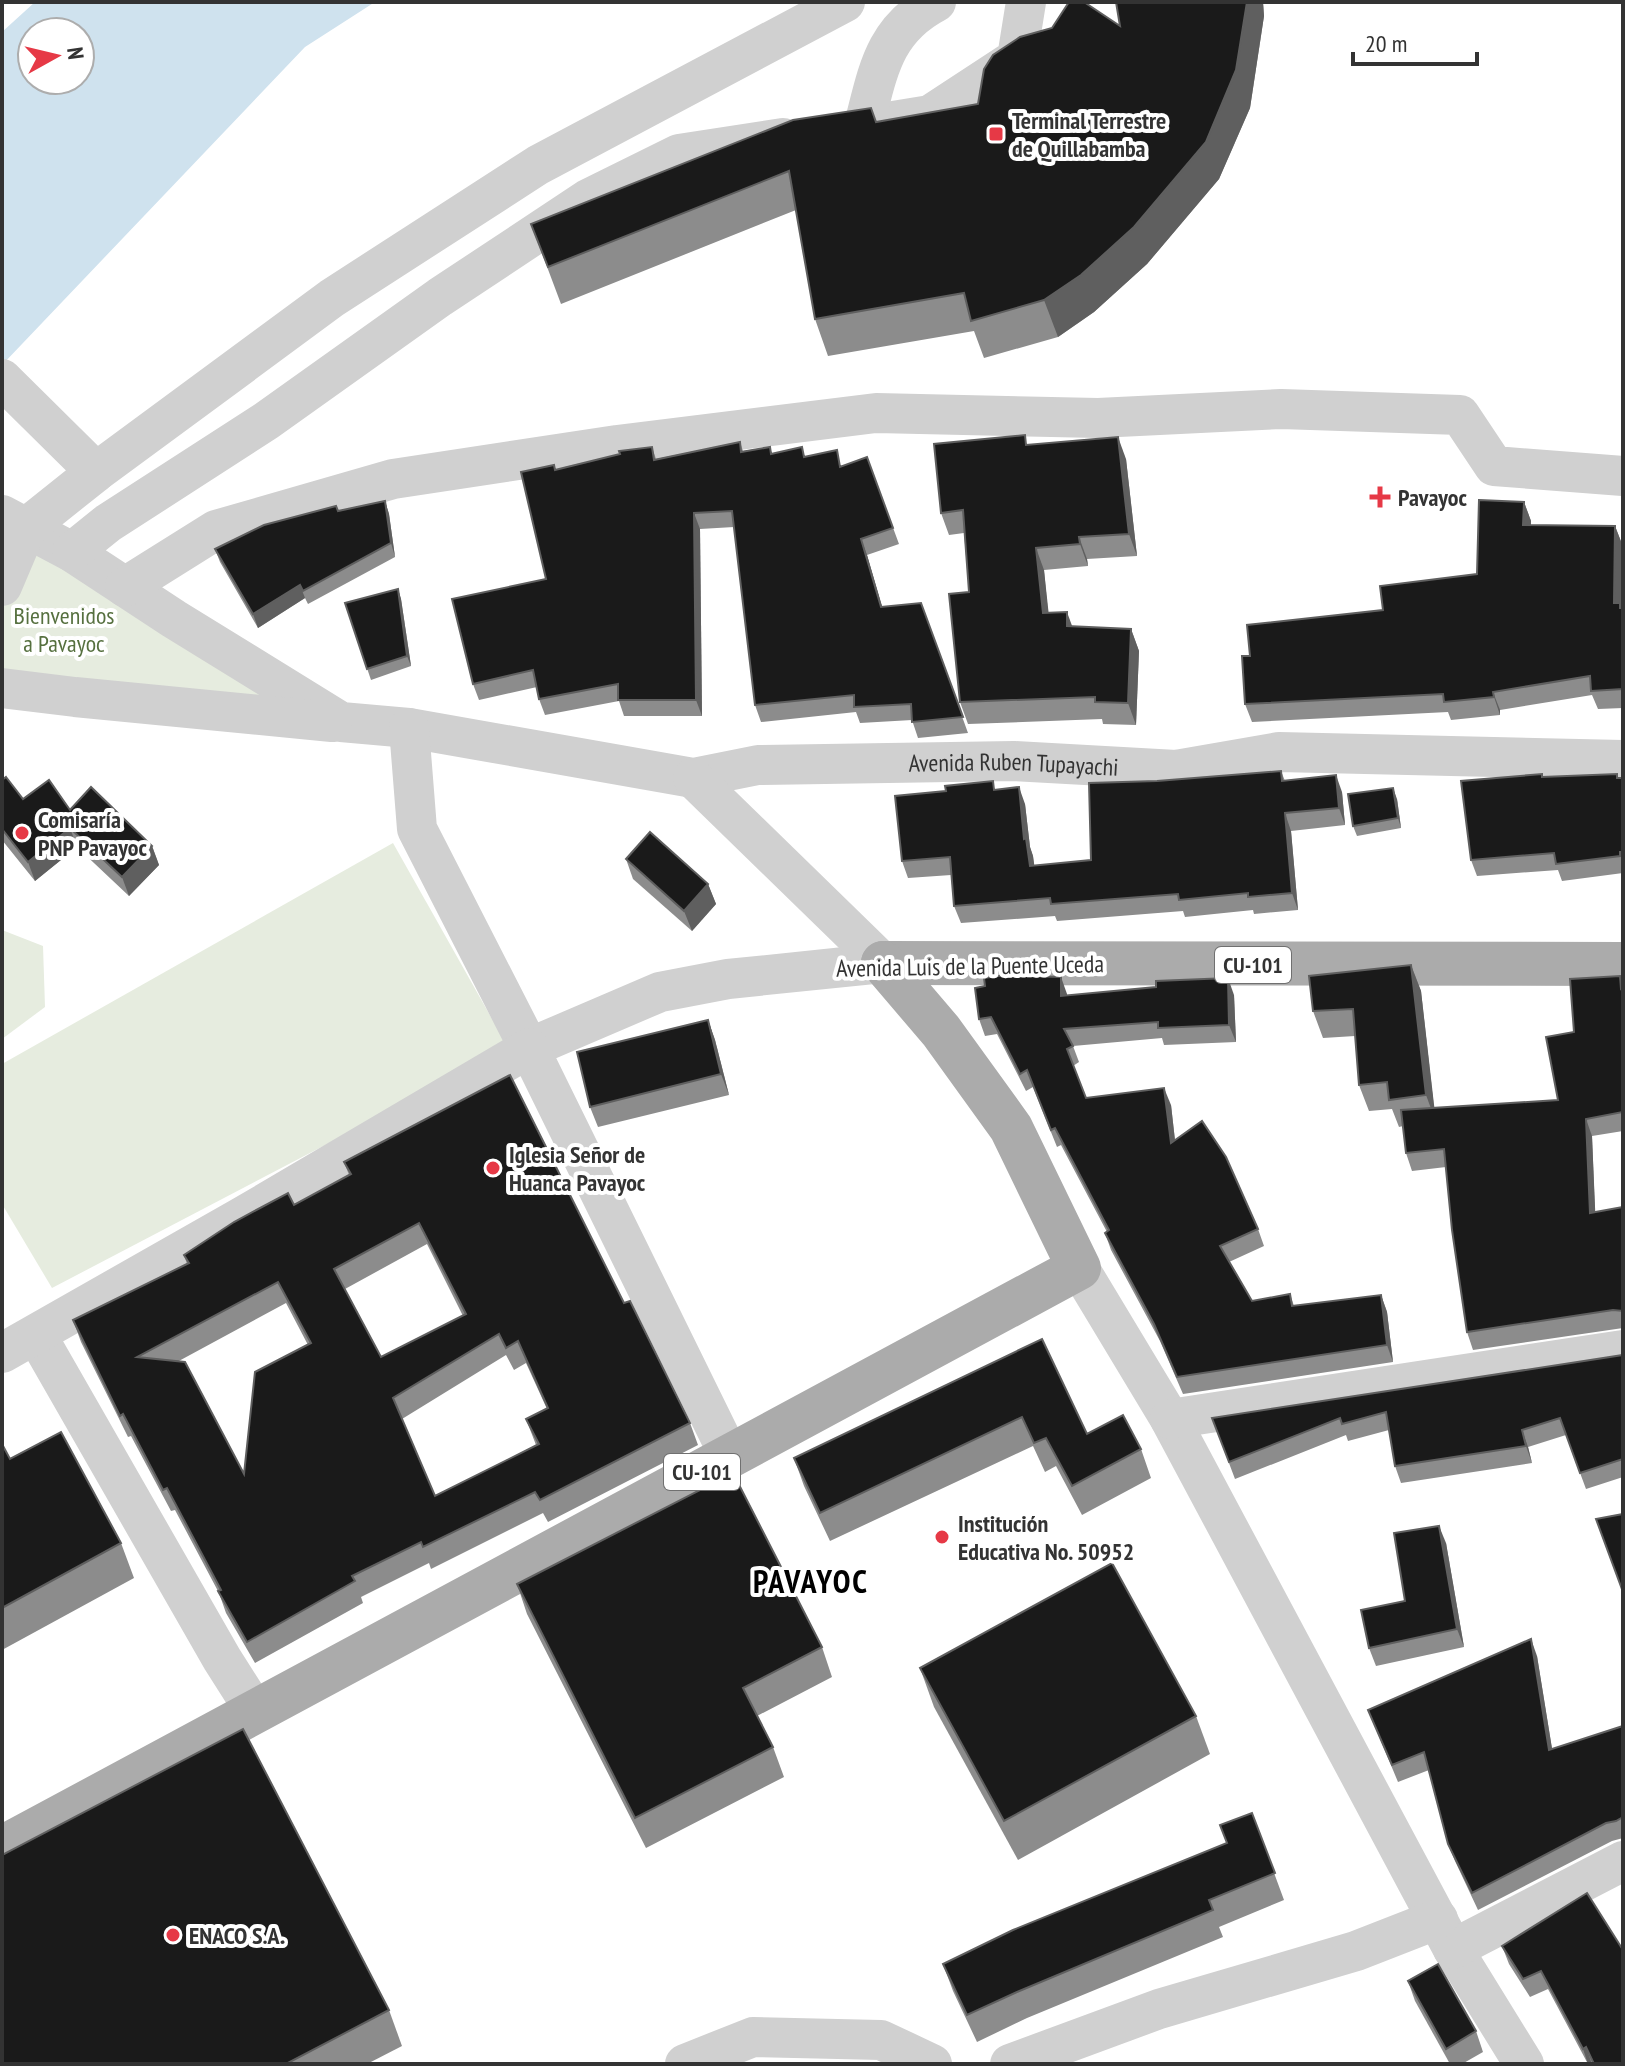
<svg xmlns="http://www.w3.org/2000/svg" width="1625" height="2066" font-family="'PT Sans Narrow',sans-serif">
<style>
.green{fill:#e6ecdf}
.water{fill:#cfe2ee;fill-rule:evenodd}
.lines{fill:none;stroke-linecap:round;stroke-linejoin:round}
.minor{stroke:#d0d0d0;stroke-width:40}
.major{stroke:#ababab;stroke-width:44}
.wall{fill:#8c8c8c;fill-rule:evenodd}
.shaded-wall{fill:#5f5f5f}
.building{fill:#1a1a1a;stroke:#5f5f5f;stroke-width:2;fill-rule:evenodd}
.poi-dot{fill:#e63946;stroke:#fff;stroke-width:3}
.labels{text-anchor:middle;dominant-baseline:central;stroke-width:8;stroke-linejoin:round;paint-order:stroke}
.shield{fill:#fff;stroke:#707070;stroke-width:2}
.shield-label{font-size:22px;font-weight:bold;fill:#333}
.poi-label{font-size:24px;font-weight:bold;fill:#333;stroke:#fff;text-anchor:start}
.park-label{font-size:24px;fill:#56703f;stroke:#fff}
.street-label{font-size:24px;fill:#333;stroke:#fff}
.district-label{font-size:32px;font-weight:bold;letter-spacing:2px;fill:#000;stroke:#fff}
</style>
<rect width="100%" height="100%" fill="#fff"/>
<g class="green">
<polygon points="28,534 324,717 2,686 2,592"/>
<polygon points="393,843 509,1049 52,1288 2,1204 2,1064"/>
<polygon points="2,930 43,946 45,1007 2,1039"/>
</g>
<path class="water" d="M 35,2 L 375,2 L 305,47 L 2,365 L 2,32 ZM 32,32 L 80,32 L 80,80 L 32,80 Z"/>
<g class="lines">
<g class="minor">
<polyline points="881,123 930,115 1017,58 1026,2"/>
<path d="M 864,125 C 878,72 883,30 936,2"/>
<polyline points="2,379 96,472"/>
<path id="s1" d="M 2,515 L 72,552 L 174,619 L 341,722 L 409,728 L 693,778 L 758,765 L 1014,761 L 1176,770 L 1279,752 L 1623,760"/>
<polyline points="72,552 108,523 266,421 440,297 588,199 679,154 783,138"/>
<polyline points="2,586 27,527 96,472 332,298 538,165 845,2"/>
<polyline points="125,587 216,530 393,479 617,445 876,413 1098,418 1281,409 1460,415 1494,466 1623,476"/>
<polyline points="2,688 75,697 332,722"/>
<polyline points="409,728 417,829 529,1048 660,992 728,979 883,963"/>
<polyline points="693,778 883,963"/>
<polyline points="1079,1268 1170,1419 1453,1949 1524,2064"/>
<polyline points="37,1336 222,1659 255,1711"/>
<polyline points="2,1353 240,1218 529,1048 730,1457"/>
<polyline points="1170,1419 1623,1350"/>
<polyline points="1453,1949 1623,1861"/>
<polyline points="685,2064 753,2037 881,2040 932,2064"/>
<polyline points="1010,2064 1159,2009 1356,1951 1438,1919"/>
</g>
<g class="major">
<polyline points="883,963 1623,964"/>
<polyline points="2,1848 1079,1268 1011,1128 941,1031 883,963"/>
</g>
</g>
<g class="wall">
<polygon points="1116,2 1263,2 1264,16 1250,108 1219,179 1147,264 1094,312 1058,337 984,358 974,331 828,356 815,319 796,210 561,304 531,224 876,122 978,104 1120,26"/>
<polygon points="740,442 743,451 770,447 772,454 806,456 843,466 867,457 899,544 867,555 882,607 921,603 968,733 918,738 912,720 860,723 856,712 761,722 755,705 734,527 700,529 702,716 624,716 619,701 545,715 539,699 537,687 479,700 473,684 546,579 652,447 656,459"/>
<polygon points="1028,445 1126,459 1137,556 1087,559 1088,566 1044,570 1048,613 1072,626 1131,629 1139,651 1136,725 1103,724 1102,719 968,724 960,702 969,592 964,533 949,535 941,513"/>
<polygon points="385,501 389,514 395,557 308,604 305,598 258,628 220,562 215,549 338,511"/>
<polygon points="1524,502 1531,521 1531,525 1615,526 1622,544 1621,606 1623,608 1623,708 1598,709 1592,695 1500,710 1500,715 1451,720 1448,712 1252,722 1245,704 1250,656 1383,610 1477,574"/>
<polygon points="398,589 401,599 411,666 371,680 345,603"/>
<polygon points="1281,771 1285,781 1342,792 1345,825 1291,831 1298,910 1254,914 1253,910 1185,917 1183,911 1057,921 1055,916 961,923 954,906 951,875 908,878 902,861 946,791 996,790 1025,804 1030,847 1033,856 1034,866 1091,860 1157,781"/>
<polygon points="1542,774 1543,777 1623,778 1623,873 1562,881 1558,870 1477,876 1471,860"/>
<polygon points="2,780 23,799 70,810 152,846 159,865 129,896 77,847 35,881 2,840"/>
<polygon points="1397,799 1401,828 1357,836 1353,826"/>
<polygon points="626,859 708,884 716,904 692,931 633,879"/>
<polygon points="1411,965 1421,991 1434,1108 1558,1100 1574,1032 1620,976 1623,983 1623,1131 1592,1136 1595,1212 1623,1207 1623,1328 1473,1350 1467,1332 1446,1167 1412,1171 1406,1153 1403,1126 1399,1127 1392,1109 1369,1111 1359,1085 1355,1036 1323,1038 1313,1011"/>
<polygon points="1027,976 1067,994 1067,995 1234,995 1236,1042 1164,1045 1162,1038 1073,1046 1079,1062 1073,1066 1086,1098 1171,1105 1175,1140 1258,1229 1264,1246 1229,1262 1252,1301 1290,1294 1294,1306 1381,1295 1387,1312 1393,1362 1183,1394 1160,1341 1111,1250 1105,1233 1107,1232 1061,1145 1057,1147 1033,1087 1026,1091 997,1034 985,1036 979,1019 985,986"/>
<polygon points="708,1020 715,1040 729,1095 598,1127 590,1107"/>
<path d="M 344,1162 L 624,1303 L 690,1423 L 698,1445 L 548,1522 L 543,1513 L 431,1569 L 429,1563 L 361,1597 L 363,1603 L 255,1663 L 226,1613 L 219,1593 L 175,1510 L 171,1511 L 131,1436 L 128,1437 L 81,1342 L 73,1320 L 187,1264 L 184,1255 L 294,1205 L 349,1175 ZM 427,1244 L 463,1316 L 381,1357 L 345,1289 ZM 286,1303 L 308,1345 L 244,1474 L 177,1362 ZM 506,1355 L 514,1370 L 526,1363 L 547,1409 L 526,1419 L 536,1445 L 435,1496 L 402,1419 Z"/>
<polygon points="1042,1339 1087,1434 1141,1449 1151,1478 1082,1515 1056,1466 1045,1472 1033,1446 830,1541 804,1486 794,1458"/>
<polygon points="1623,1355 1623,1477 1586,1489 1566,1435 1528,1447 1532,1463 1401,1483 1395,1466 1389,1430 1348,1441 1346,1435 1235,1479 1212,1418"/>
<polygon points="2,1444 10,1459 121,1543 134,1578 2,1650"/>
<polygon points="1446,1543 1464,1647 1376,1666 1369,1648"/>
<polygon points="517,1584 822,1647 832,1677 757,1716 773,1747 784,1777 646,1848 527,1614"/>
<polygon points="1537,1656 1552,1749 1623,1726 1623,1838 1612,1841 1478,1910 1455,1861 1448,1844 1429,1770 1398,1782 1368,1710"/>
<polygon points="920,1668 1196,1716 1210,1754 1018,1860 934,1707"/>
<polygon points="1252,1813 1284,1900 1219,1927 1223,1937 1027,2018 977,2042 953,1991 943,1964 1227,1843"/>
<polygon points="1502,1946 1623,1950 1623,2064 1588,2064 1548,1989 1530,1997 1509,1964"/>
<polygon points="1408,1981 1476,2031 1483,2052 1462,2064 1450,2064 1415,2001"/>
<polygon points="389,2010 402,2046 367,2064 2,2064"/>
</g>
<g class="shaded-wall">
<polygon points="1247,2 1263,2 1264,16 1250,108 1219,179 1147,264 1094,312 1058,337 1044,300"/>
<polygon points="1118,437 1126,459 1137,556 1129,534"/>
<polygon points="385,501 389,514 395,557 391,543"/>
<polygon points="1524,502 1531,521 1530,544 1523,525"/>
<polygon points="694,513 700,529 702,716 696,700"/>
<polygon points="1615,526 1622,544 1621,606 1623,611 1614,603"/>
<polygon points="1079,537 1087,559 1088,566 1080,544"/>
<polygon points="861,539 867,555 887,623 881,607"/>
<polygon points="1036,548 1044,570 1051,635 1043,613"/>
<polygon points="300,585 305,598 258,628 253,614"/>
<polygon points="398,589 401,599 411,666 407,656"/>
<polygon points="1067,612 1075,634 1067,626"/>
<polygon points="1131,629 1139,651 1136,725 1128,703"/>
<polygon points="1493,692 1500,710 1500,715 1494,697"/>
<polygon points="1336,775 1342,792 1345,825 1339,808"/>
<polygon points="1019,787 1025,804 1030,847 1033,856 1037,884 1030,866 1024,839"/>
<polygon points="1393,788 1397,799 1401,828 1398,818"/>
<polygon points="1285,813 1291,831 1298,910 1292,893"/>
<polygon points="70,828 77,847 35,881 28,862"/>
<polygon points="152,846 159,865 129,896 122,877"/>
<polygon points="708,884 716,904 692,931 684,911"/>
<polygon points="1411,965 1421,991 1436,1122 1426,1095"/>
<polygon points="1061,977 1067,994 1068,1012 1061,996"/>
<polygon points="1228,978 1234,995 1236,1042 1229,1025"/>
<polygon points="708,1020 715,1040 729,1095 721,1074"/>
<polygon points="1164,1088 1171,1105 1177,1159 1171,1143"/>
<polygon points="1586,1119 1592,1136 1596,1230 1590,1213"/>
<polygon points="1381,1295 1387,1312 1393,1362 1387,1345"/>
<polygon points="1522,1430 1528,1447 1532,1463 1526,1446"/>
<polygon points="1439,1526 1446,1543 1464,1647 1457,1629"/>
<polygon points="1531,1639 1537,1656 1555,1767 1549,1750"/>
<polygon points="1586,2047 1592,2064 1588,2064 1583,2049"/>
</g>
<g class="building">
<polygon points="1069,2 1084,2 1120,26 1116,2 1247,2 1236,70 1206,142 1134,227 1081,275 1044,300 971,321 964,293 815,319 789,171 548,267 531,224 793,120 871,108 876,122 978,104 984,69 993,55 1020,37 1052,28"/>
<polygon points="1025,435 1026,445 1118,437 1129,534 1079,537 1080,544 1036,548 1043,613 1067,612 1067,626 1131,629 1128,703 1095,702 1095,697 960,702 949,594 969,592 963,510 941,513 934,444"/>
<polygon points="740,442 741,452 770,447 771,454 802,447 804,457 837,450 840,467 867,457 893,528 861,539 881,607 921,603 963,717 912,722 911,704 854,707 854,695 755,705 732,511 694,513 696,700 618,700 618,684 539,699 533,670 473,684 452,599 546,579 521,472 554,465 555,470 620,454 619,451 652,447 654,460"/>
<polygon points="1479,500 1524,502 1523,525 1615,526 1614,603 1620,603 1620,608 1623,608 1623,689 1591,691 1590,676 1493,692 1494,697 1444,702 1443,694 1245,704 1242,656 1250,656 1247,625 1383,610 1380,586 1477,574"/>
<polygon points="385,501 391,543 303,591 300,585 253,614 215,549 264,525 336,506 338,511"/>
<polygon points="398,589 407,656 367,669 345,603"/>
<polygon points="1281,771 1282,781 1336,775 1339,808 1285,813 1292,893 1248,897 1248,893 1179,900 1178,894 1051,904 1050,898 954,906 950,857 902,861 895,796 946,791 945,786 993,781 994,790 1019,787 1024,839 1026,838 1030,866 1091,860 1089,783 1157,781"/>
<polygon points="1542,774 1542,777 1617,774 1617,778 1623,778 1623,852 1620,852 1620,856 1556,864 1554,853 1471,860 1461,781"/>
<polygon points="6,777 23,799 49,780 70,810 91,787 152,846 122,877 70,828 28,862 2,829 2,780"/>
<polygon points="1393,788 1398,818 1353,826 1348,794"/>
<polygon points="650,832 708,884 684,911 626,859"/>
<polygon points="1411,965 1426,1095 1389,1100 1387,1082 1359,1085 1353,1009 1313,1011 1309,976"/>
<polygon points="1026,972 1026,976 1061,977 1061,996 1156,987 1156,981 1228,978 1229,1025 1158,1028 1158,1022 1064,1029 1073,1046 1067,1049 1086,1098 1164,1088 1171,1143 1202,1121 1226,1157 1258,1229 1220,1246 1252,1301 1290,1294 1292,1306 1381,1295 1387,1345 1177,1377 1154,1324 1105,1233 1109,1230 1055,1128 1051,1130 1027,1070 1020,1074 991,1017 979,1019 975,988 985,986 984,978"/>
<polygon points="1620,976 1621,989 1623,988 1623,1112 1586,1119 1590,1213 1623,1207 1623,1311 1613,1310 1467,1332 1452,1230 1444,1149 1406,1153 1401,1110 1558,1100 1546,1037 1574,1032 1570,979"/>
<polygon points="708,1020 721,1074 590,1107 577,1052"/>
<path d="M 510,1075 L 624,1303 L 630,1301 L 690,1423 L 540,1500 L 535,1492 L 423,1547 L 421,1542 L 352,1576 L 355,1581 L 247,1642 L 218,1591 L 221,1590 L 167,1488 L 163,1490 L 123,1414 L 120,1416 L 73,1320 L 189,1263 L 184,1255 L 234,1222 L 288,1193 L 294,1205 L 351,1174 L 344,1162 ZM 419,1223 L 466,1314 L 381,1357 L 334,1269 ZM 278,1282 L 311,1343 L 255,1372 L 244,1474 L 185,1362 L 137,1357 ZM 499,1334 L 506,1348 L 518,1341 L 548,1408 L 526,1419 L 539,1444 L 435,1496 L 393,1398 Z"/>
<polygon points="1042,1339 1087,1434 1123,1415 1141,1449 1072,1486 1046,1438 1034,1443 1022,1417 820,1513 794,1458"/>
<polygon points="1623,1355 1623,1459 1580,1473 1560,1418 1522,1430 1526,1446 1395,1466 1386,1412 1342,1424 1340,1418 1229,1462 1212,1418"/>
<polygon points="61,1432 121,1543 2,1608 2,1444 10,1459"/>
<polygon points="733,1473 822,1647 743,1688 773,1747 635,1818 517,1584"/>
<polygon points="1623,1514 1623,1592 1596,1519"/>
<polygon points="1439,1526 1457,1629 1369,1648 1361,1610 1405,1601 1394,1533"/>
<polygon points="1112,1563 1196,1716 1004,1821 920,1668"/>
<polygon points="1531,1639 1549,1750 1623,1726 1623,1817 1616,1821 1606,1823 1472,1893 1448,1844 1424,1752 1392,1765 1368,1710"/>
<polygon points="243,1729 389,2010 286,2064 2,2064 2,1855"/>
<polygon points="1252,1813 1275,1873 1209,1900 1213,1910 1017,1992 967,2015 943,1964 1013,1930 1227,1843 1220,1825"/>
<polygon points="1587,1893 1623,1950 1623,2064 1594,2064 1586,2047 1583,2049 1541,1971 1523,1979 1502,1946"/>
<polygon points="1438,1964 1476,2031 1446,2049 1408,1981"/>
</g>
<g class="poi-dot">
<rect x="988" y="126" width="16" height="16" rx="4"/>
<path d="M1376 485h8v8h8v8h-8v8h-8v-8h-8v-8h8z"/>
<circle cx="22" cy="833" r="8"/>
<circle cx="493" cy="1168" r="8"/>
<circle cx="942" cy="1537" r="8"/>
<circle cx="173" cy="1935" r="8"/>
</g>
<g class="labels">
<g class="shield">
<rect x="1215" y="947" width="76" height="36" rx="6"/>
<rect x="664" y="1454" width="76" height="36" rx="6"/>
</g>
<g class="shield-label">
<text x="1253" y="965">CU-101</text>
<text x="702" y="1472">CU-101</text>
</g>
<g class="poi-label">
<text x="1012" y="120">Terminal Terrestre<tspan x="1012" dy="28">de Quillabamba</tspan></text>
<text x="1398" y="497">Pavayoc</text>
<text x="38" y="819">Comisaría<tspan x="38" dy="28">PNP Pavayoc</tspan></text>
<text x="509" y="1154">Iglesia Señor de<tspan x="509" dy="28">Huanca Pavayoc</tspan></text>
<text x="958" y="1523">Institución<tspan x="958" dy="28">Educativa No. 50952</tspan></text>
<text x="189" y="1935">ENACO S.A.</text>
</g>
<g class="park-label">
<text x="64" y="615">Bienvenidos<tspan x="64" dy="28">a Pavayoc</tspan></text>
</g>
<g class="street-label">
<text stroke="none"><textPath href="#s1" startOffset="1076">Avenida Ruben Tupayachi</textPath></text>
<text transform="translate(970 966) rotate(-1)">Avenida Luis de la Puente Uceda</text>
</g>
<g class="district-label">
<text x="811" y="1581">PAVAYOC</text>
</g>
</g>
<rect width="1625" height="2066" fill="none" stroke="#333333" stroke-width="8"/>
<g transform="translate(56 56) rotate(82)"><circle r="38" fill="#ffffff" stroke="#adadad" stroke-width="2"/>
<path d="M0-6L14 30L0 20L-14 30Z" fill="#e63946"/>
<text y="-12" font-size="22" font-weight="bold" text-anchor="middle" fill="#333333">N</text>
</g>
<path d="M1353 52v12h124v-12" fill="none" stroke="#333333" stroke-width="4"/>
<text x="1365" y="52" font-size="24" fill="#333333" stroke="#ffffff" stroke-width="6" paint-order="stroke">20 m</text>
</svg>
